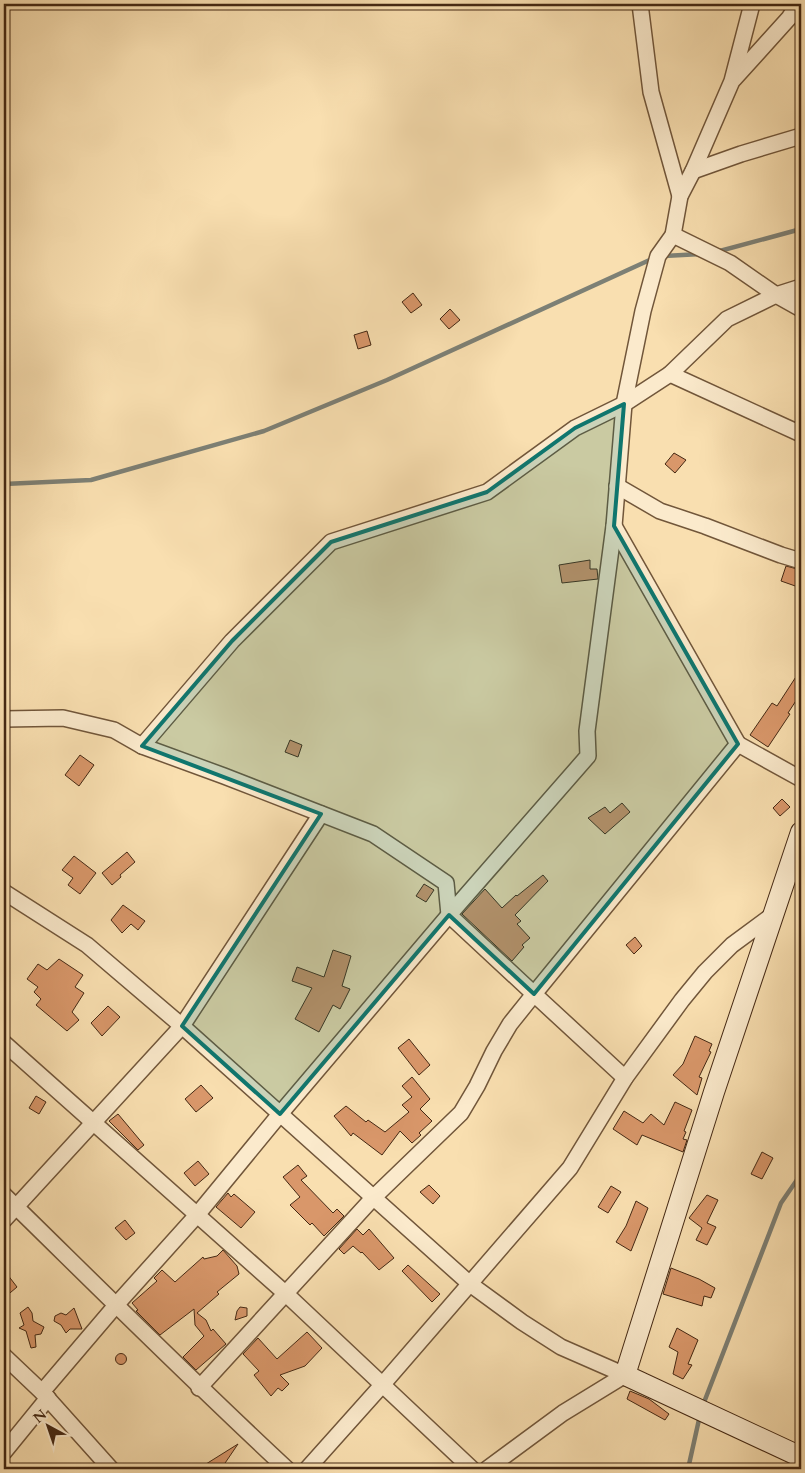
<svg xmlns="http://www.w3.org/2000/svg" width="805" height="1473" font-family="Cardo,serif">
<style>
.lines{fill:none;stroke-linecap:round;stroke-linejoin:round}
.stream{stroke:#7d8075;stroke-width:4.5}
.building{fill:#d9976a;stroke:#442813}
.minor-casing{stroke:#71563a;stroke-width:18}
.secondary-casing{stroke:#442813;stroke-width:22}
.minor{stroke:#fbeacc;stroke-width:15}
.secondary{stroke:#fbeacc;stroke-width:20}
.marked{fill:#0f766e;fill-opacity:0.2;stroke:#0f766e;stroke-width:4;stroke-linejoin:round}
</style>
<rect width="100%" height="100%" fill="#f9dfb0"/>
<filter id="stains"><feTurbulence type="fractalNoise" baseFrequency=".004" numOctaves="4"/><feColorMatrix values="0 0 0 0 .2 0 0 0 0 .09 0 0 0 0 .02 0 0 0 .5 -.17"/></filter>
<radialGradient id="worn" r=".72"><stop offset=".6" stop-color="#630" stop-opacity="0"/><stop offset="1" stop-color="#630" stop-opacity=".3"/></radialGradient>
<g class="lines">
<g class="stream">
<polyline points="716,252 801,229"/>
<polyline points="664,256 701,254"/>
<polyline points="4,484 91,480 264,431 387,380 654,258"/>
<polyline points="703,1405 781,1203 801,1174"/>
<polyline points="688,1469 700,1415"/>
</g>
</g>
<g class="building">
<polygon points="413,293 422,305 411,313 402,302"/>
<polygon points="450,309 460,320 449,329 440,319"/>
<polygon points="367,331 371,345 358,349 354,335"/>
<polygon points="674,453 686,460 675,473 665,464"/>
<polygon points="590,560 590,569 597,569 598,579 562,583 559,565"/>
<polygon points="786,566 801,570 801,588 781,581"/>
<polygon points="801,669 801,693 788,713 790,714 768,747 750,735 772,703 777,706"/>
<polygon points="290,740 302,745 298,757 285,752"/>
<polygon points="80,755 94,765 79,786 65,775"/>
<polygon points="782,799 790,807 780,816 773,808"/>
<polygon points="622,803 630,812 605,834 588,818 605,807 610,813"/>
<polygon points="127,852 135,862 120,875 121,877 112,885 102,873"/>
<polygon points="74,856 96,873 80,894 68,885 73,878 62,870"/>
<polygon points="543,875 548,881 515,915 521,921 517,924 530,938 522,945 524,947 512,961 462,914 485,889 502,908 516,895 517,896"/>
<polygon points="424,884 434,890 426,902 416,896"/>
<polygon points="123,905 145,921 138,930 131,924 122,933 111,920"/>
<polygon points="635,937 642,946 634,954 626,945"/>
<polygon points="333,950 351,956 342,986 350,989 340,1009 333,1005 319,1032 295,1019 312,988 292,981 297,967 324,977"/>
<polygon points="59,959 83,975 75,987 84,993 72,1012 79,1020 67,1031 36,1005 41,999 34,992 38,987 27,979 38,964 47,970"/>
<polygon points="108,1006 120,1017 102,1036 91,1023"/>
<polygon points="695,1036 712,1044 709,1051 711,1052 699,1077 702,1078 697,1095 673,1075 683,1064"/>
<polygon points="409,1039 430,1065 419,1075 398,1048"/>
<polygon points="412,1077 430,1099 420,1109 432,1121 419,1133 421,1135 412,1143 400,1131 382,1155 353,1133 351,1136 334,1116 346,1106 366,1122 368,1120 385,1132 409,1112 402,1105 412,1097 402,1086"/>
<polygon points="201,1085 213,1098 196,1112 185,1099"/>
<polygon points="36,1096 46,1102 39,1114 29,1108"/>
<polygon points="675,1102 692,1110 684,1131 686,1132 683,1139 687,1140 683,1152 642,1135 637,1145 613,1129 624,1111 643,1123 651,1114 664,1125"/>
<polygon points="118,1114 144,1145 138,1150 109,1121"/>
<polygon points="762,1152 773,1158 762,1179 751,1174"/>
<polygon points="198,1161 209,1174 195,1186 184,1173"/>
<polygon points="298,1165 307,1176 301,1180 333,1213 337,1209 344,1216 324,1236 312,1223 310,1225 290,1205 300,1197 283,1177"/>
<polygon points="429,1185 440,1196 433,1204 420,1192"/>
<polygon points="611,1186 621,1192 608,1213 598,1207"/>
<polygon points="228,1193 231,1197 234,1194 255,1212 241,1228 216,1207"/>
<polygon points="707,1195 718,1200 707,1223 716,1227 707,1245 696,1240 702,1228 689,1218"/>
<polygon points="636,1201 648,1208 631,1251 616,1242 626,1226"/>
<polygon points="125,1220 135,1233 126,1240 115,1228"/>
<polygon points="357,1229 363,1235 369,1229 394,1258 379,1270 362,1252 361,1253 353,1246 344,1254 339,1249"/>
<polygon points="223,1250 237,1266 239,1274 217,1292 219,1294 197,1313 206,1320 211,1331 213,1329 226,1344 196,1370 183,1357 204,1336 195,1325 194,1309 160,1335 136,1311 138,1310 132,1303 157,1281 154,1278 162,1270 175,1282 203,1257 204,1259 217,1256"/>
<polygon points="408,1265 440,1294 432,1302 402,1271"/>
<polygon points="671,1268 699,1279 715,1288 711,1298 704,1296 702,1306 663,1294"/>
<polygon points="4,1270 17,1287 4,1298"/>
<polygon points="28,1307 32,1313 33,1321 44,1327 41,1334 35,1335 36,1347 31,1348 26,1331 19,1328 24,1325 20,1313"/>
<polygon points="240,1307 247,1308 247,1316 235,1320 237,1311"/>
<polygon points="74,1308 82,1329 70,1329 66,1333 61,1325 54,1321 55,1316 61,1313 66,1315"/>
<polygon points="677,1328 698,1340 688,1364 692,1365 683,1379 673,1374 678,1352 669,1347"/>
<polygon points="307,1332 322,1348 305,1366 280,1375 289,1384 282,1391 278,1388 271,1396 254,1375 259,1371 243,1354 258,1338 277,1359"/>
<circle cx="121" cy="1359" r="5.5"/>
<polygon points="630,1391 649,1399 669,1414 665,1420 627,1399"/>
<polygon points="238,1444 221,1469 198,1469"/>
</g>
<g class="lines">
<g class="minor-casing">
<g id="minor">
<polyline points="640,4 651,92 680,196"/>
<polyline points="734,79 789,18 798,4"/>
<polyline points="693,171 741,154 801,136"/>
<polyline points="673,235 730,263 776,295 801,309"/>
<polyline points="670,374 801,434"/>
<polyline points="617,486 660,511 705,526 781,555 801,561"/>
<polyline points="614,526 738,744"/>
<polyline points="4,719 63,718 114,730 142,746 224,776 373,834 446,883 449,915 534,994 738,744 801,779"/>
<polyline points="142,746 232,641 331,542 487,492 575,428 624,404 670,374 727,319 776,295 801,287"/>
<polyline points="4,892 87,945 182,1026 470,1284 522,1322 561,1347 625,1375"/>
<polyline points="4,1043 285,1293 472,1469"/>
<path d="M 4,1195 C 98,1287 191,1380 287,1469"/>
<polyline points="4,1220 182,1026 321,814"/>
<polyline points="4,1356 42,1392 111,1469"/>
<polyline points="199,1388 373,1198 461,1113 477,1086 494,1051 510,1024 534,994 625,1078"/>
<polyline points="42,1392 117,1304 197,1215 280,1114 449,915 588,756 587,731 614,526 624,404 643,311 658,256 673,235 680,196 693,171 732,81 752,4"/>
<polyline points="4,1452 48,1398"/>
<polyline points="307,1469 383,1384 570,1168 625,1078 682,1000 705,972 732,945 774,914"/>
<polyline points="487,1469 563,1413 625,1375"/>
</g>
</g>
<g class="secondary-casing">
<polyline id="secondary" points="801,832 714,1092 625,1375 801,1457"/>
</g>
<use href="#minor" class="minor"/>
<use href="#secondary" class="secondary"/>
</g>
<path class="marked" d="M 624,404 L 614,526 L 738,744 L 534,994 L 449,915 L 280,1114 L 182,1026 L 321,814 L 142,746 L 232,641 L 331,542 L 487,492 L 575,428 Z"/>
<rect width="805" height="1473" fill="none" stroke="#f9dfb0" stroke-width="20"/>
<rect x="5" y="5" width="795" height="1463" fill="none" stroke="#442813" stroke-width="2.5"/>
<rect x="10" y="10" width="785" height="1453" fill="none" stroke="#442813"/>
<g transform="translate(48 1426) rotate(320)" stroke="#fbeacc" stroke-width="4" paint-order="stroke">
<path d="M0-4L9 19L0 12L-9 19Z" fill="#442813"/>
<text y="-8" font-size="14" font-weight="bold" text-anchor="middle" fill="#442813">N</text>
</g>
<rect width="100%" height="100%" filter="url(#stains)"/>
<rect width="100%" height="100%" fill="url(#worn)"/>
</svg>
